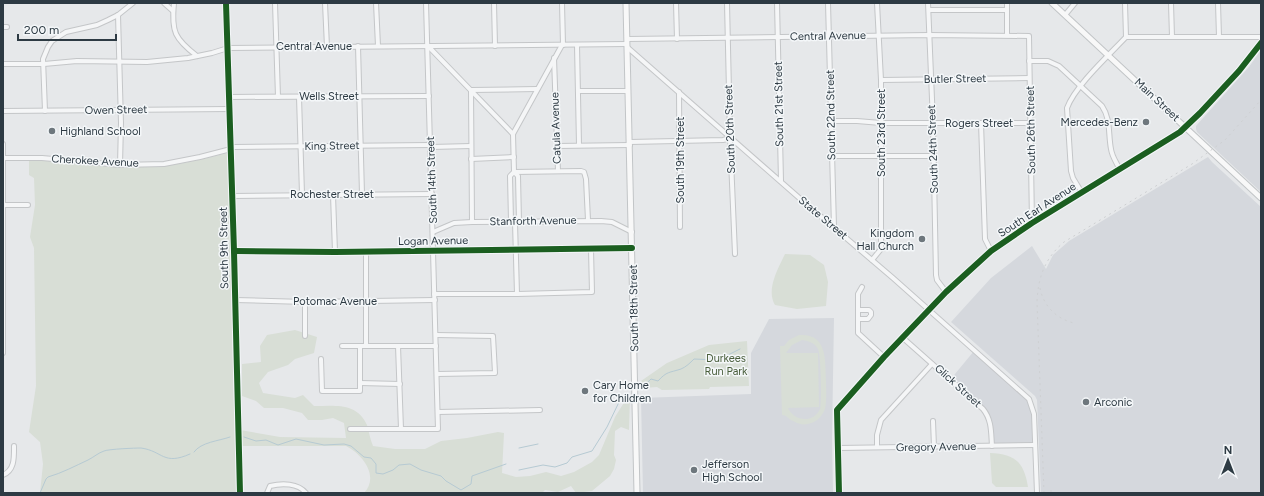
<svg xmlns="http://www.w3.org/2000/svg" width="1264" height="496" font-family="Figtree,sans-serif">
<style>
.built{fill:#d5d8dd}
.green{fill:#d8ded6;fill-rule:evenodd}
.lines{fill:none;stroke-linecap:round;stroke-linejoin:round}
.stream{stroke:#b6cad3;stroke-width:1}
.minor-casing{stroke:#c4c6c8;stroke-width:6}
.major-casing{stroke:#c2c5c7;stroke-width:7}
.minor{stroke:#f5f6f7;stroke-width:4}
.major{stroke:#f8f8f8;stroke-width:5}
.rail{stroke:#ced0d2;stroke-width:1;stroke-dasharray:2 4;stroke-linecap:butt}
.cycleway-casing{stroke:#f4f7f9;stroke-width:8}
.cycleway{stroke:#1b5e20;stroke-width:6}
.poi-dot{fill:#6e777d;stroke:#f4f7f9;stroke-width:1.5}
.labels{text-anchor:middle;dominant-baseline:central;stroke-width:3;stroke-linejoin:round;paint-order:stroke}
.street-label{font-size:11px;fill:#2d3a43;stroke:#f4f7f9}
.poi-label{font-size:11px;fill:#2d3a43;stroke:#f4f7f9;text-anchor:start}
.park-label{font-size:11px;fill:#495e3b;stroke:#f4f7f9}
</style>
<rect width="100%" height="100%" fill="#e6e8ea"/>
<g class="built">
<polygon points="1261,50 1261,192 1197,132 1196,129 1196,126 1204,117 1249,67"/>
<polygon points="1208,157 1212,162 1261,207 1261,493 1041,493 1037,400 1035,396 951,322 991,278 1032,246 1046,269 1053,255 1069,241"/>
<polygon points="834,318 832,437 833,493 643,493 641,398 751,394 751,353 769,319"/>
<polygon points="974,351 1026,396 1032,407 1035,445 992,446 986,413 950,380"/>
</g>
<g class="green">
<path d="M 228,153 L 236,493 L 40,493 L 43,464 L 40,442 L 29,432 L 36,386 L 34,248 L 30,237 L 35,205 L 34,178 L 29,175 L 29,159 C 66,160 103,166 141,167 C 170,167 200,160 228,153 Z"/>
<path d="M 785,254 L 810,255 L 824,265 L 828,282 L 826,306 L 797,309 L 775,305 C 766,289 778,269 785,254 Z"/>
<path d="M 295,330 L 317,337 L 314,353 L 295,359 L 288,365 L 268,372 L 259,383 L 263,393 L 295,398 L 303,395 L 314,406 C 334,406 357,402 367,425 C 369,432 370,439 373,446 L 395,449 L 425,449 L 441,441 L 467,438 L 498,432 L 504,433 L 502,473 L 516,477 L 530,476 L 546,472 L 561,476 L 574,472 L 592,462 L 599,455 L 615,417 L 625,401 L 630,397 L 629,430 L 621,427 L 615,431 L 614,455 L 616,460 L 614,469 L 610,476 L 592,491 L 576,493 L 571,486 L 558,492 L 545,490 L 542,493 L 364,493 C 380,476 362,454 346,446 L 241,446 L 240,430 L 280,437 L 346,438 L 344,423 L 333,418 L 322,420 L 308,420 L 302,413 L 283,408 L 264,408 L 256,401 L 242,396 L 242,364 L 261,362 L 260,346 L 267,335 Z"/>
<path d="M 799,335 C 828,333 825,361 826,381 C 826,390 827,400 825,409 C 820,422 806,429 793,421 C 788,419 787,415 782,415 L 780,346 L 784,346 L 789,340 ZM 802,340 C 809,341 815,343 818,349 C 821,356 822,402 820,409 C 813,424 794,421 788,408 L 819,407 L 818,353 L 786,353 L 792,345 Z"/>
<polygon points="747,341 749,386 710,387 709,389 662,390 657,387 644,388 641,381 667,363 709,345"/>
<path d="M 990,453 C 1015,454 1024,462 1028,487 L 996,487 L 992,483 Z"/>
</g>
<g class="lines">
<g class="stream">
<path d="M 647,383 L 651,379 L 658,381 C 667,371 669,373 681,369 C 686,367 690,363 694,359 L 718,360 L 740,349"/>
<polyline points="244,437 256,441 266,440 278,445 296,439 324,445 344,444 351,446 364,457 371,458 376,464 376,473 383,474 393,470 399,465 410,464 421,470 441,476 446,481 461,490 471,484 472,476 506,464"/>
<polyline points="519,448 538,444"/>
<path d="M 194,452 C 201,442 219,441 230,437"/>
<polyline points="519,470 543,465 555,467 567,463 572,457 592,451 607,427 620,400 626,395"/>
<path d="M 40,493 L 46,479 L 48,477 C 62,473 75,466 88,460 C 94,457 98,453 104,451 C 109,449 135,448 141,448 C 163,451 163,466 190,454"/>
</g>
<g class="minor-casing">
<g id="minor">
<polyline points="164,3 173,11"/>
<path d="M 174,3 C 171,32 175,39 197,56"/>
<polyline points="226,3 234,251 240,493"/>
<polyline points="275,3 278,97"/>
<polyline points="325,3 327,47"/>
<polyline points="376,3 378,46"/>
<polyline points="494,3 495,46"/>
<polyline points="562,3 563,45"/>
<polyline points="676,3 677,39"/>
<polyline points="727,3 730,136 735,254"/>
<polyline points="777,3 781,181"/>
<polyline points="828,3 834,227"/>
<polyline points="928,3 933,123 936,275 937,280 946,292"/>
<polyline points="1007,3 1007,35"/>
<polyline points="1171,3 1172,37"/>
<polyline points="1218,3 1219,37"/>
<polyline points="929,10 1007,10"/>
<polyline points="118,15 121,123 120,165"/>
<polyline points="1065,15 1075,3"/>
<polyline points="3,27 7,27"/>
<polyline points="1126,37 1261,37"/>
<polyline points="627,39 929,35 1029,36 1032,223"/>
<polyline points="577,45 579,145"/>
<polyline points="358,46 362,194"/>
<polyline points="428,46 513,134"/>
<polyline points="627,47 805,203 893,278 1029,399 1034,414 1037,493"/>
<polyline points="554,58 558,171"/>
<path d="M 1029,61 L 1048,61 L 1059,66 L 1102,106 C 1111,119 1108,134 1111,149 C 1112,157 1117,163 1120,170"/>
<polyline points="3,64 44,64 77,61 147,62 188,58 212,53 228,48 627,44"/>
<polyline points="881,80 1029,78"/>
<polyline points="578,91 628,91"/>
<polyline points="679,92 680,227"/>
<polyline points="229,97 429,96"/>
<polyline points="299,97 302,194"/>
<polyline points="3,111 230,109"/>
<polyline points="45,111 43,59 48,47 52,41 66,32 97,25 108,20 118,15 133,3"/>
<polyline points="831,121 857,121 881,123 1031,123"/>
<polyline points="981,123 985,239 991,251"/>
<polyline points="513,134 562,45"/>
<polyline points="630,142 723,140 727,139 729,136"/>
<polyline points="3,144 3,353"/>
<polyline points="557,146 630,145"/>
<polyline points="431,147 471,146"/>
<polyline points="832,156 934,156"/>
<polyline points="3,158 42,158 120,165 164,164 200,157 231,149 233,147 431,145"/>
<polyline points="471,159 514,157"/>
<polyline points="514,172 581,171 584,172 586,179 588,220"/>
<polyline points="514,172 518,176 519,222"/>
<path d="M 1082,193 L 1073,178 L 1071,171 L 1067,108 C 1075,86 1109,55 1126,37 L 1125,3"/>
<polyline points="333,195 335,252"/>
<polyline points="232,196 432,194"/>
<polyline points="3,205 28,205"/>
<polyline points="511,221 510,176 514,172 513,134"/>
<polyline points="472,222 471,90 537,89"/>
<polyline points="515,222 517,294"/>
<polyline points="433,232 454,223 472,222 601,221 612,222 632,232"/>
<polyline points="234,251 335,252 632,248"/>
<polyline points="366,251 366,346"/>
<polyline points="872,260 881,249 881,80 877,3"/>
<polyline points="862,287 858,294 858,333 884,357"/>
<polyline points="434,294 517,294 592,292 591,249"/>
<polyline points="235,300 305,302 435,300"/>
<polyline points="305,302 305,336"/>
<polyline points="858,310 869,310 871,312 871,315 868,319 858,319"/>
<polyline points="436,335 493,336 495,373 437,374"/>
<path d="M 903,338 L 983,409 C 992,420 991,433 992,446"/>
<polyline points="342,346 436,346"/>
<polyline points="398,346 401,429"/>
<polyline points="321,359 322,391 360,391 360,346"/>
<polyline points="360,383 400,384"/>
<polyline points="438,412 540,410"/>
<polyline points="933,421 934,447"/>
<polyline points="350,429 438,429 426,3"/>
<polyline points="877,447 877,435 881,420 932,364"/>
<polyline points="838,448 1035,445"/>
<path d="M 3,475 C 15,470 14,457 14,446"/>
<path d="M 267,493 L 270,486 C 282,483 298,483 306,493"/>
<polyline points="839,493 837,410 884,357 946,292 991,251 1032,223 1180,132 1200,113 1239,71 1261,43"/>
</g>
</g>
<g class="major-casing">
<g id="major">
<polyline points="626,3 637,493"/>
<polyline points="1052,3 1261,198"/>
</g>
</g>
<use href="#minor" class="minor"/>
<use href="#major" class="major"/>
<g class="rail">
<path d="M 1040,288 C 1043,305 1056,319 1074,323"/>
<polyline points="1051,490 1051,493"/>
<path d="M 1044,493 L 1037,302 C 1038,277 1045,258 1064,242 L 1192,164 L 1225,140 L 1261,100"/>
</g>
<g class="cycleway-casing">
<g id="cycleway">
<polyline points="226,3 234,251 240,493"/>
<polyline points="234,251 335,252 632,248"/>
<polyline points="839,493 837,410 884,357 946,292 991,251 1032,223 1180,132 1200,113 1239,71 1261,43"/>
</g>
</g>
<use href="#cycleway" class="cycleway"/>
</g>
<g class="poi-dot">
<circle cx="1146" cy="122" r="4"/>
<circle cx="52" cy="131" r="4"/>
<circle cx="922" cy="239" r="4"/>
<circle cx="585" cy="391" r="4"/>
<circle cx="1086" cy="402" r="4"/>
<circle cx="694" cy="470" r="4"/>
</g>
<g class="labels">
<g class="street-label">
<text transform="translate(828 36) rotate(-1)">Central Avenue</text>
<text x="314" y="46">Central Avenue</text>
<text transform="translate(955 79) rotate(-1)">Butler Street</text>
<text x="329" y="96">Wells Street</text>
<text transform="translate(1157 100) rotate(43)">Main Street</text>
<text transform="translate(779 104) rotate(-91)">South 21st Street</text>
<text transform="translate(116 110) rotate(-1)">Owen Street</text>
<text transform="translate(831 115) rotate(-91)">South 22nd Street</text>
<text x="979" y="123">Rogers Street</text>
<text transform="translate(556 128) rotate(-92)">Catula Avenue</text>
<text transform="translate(730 129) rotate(-92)">South 20th Street</text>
<text transform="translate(1031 130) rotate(-91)">South 26th Street</text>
<text transform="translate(881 133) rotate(-90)">South 23rd Street</text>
<text transform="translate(332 146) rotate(-1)">King Street</text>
<text transform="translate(933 149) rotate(-92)">South 24th Street</text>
<text transform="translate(680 160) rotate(-90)">South 19th Street</text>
<text transform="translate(95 161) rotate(3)">Cherokee Avenue</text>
<text transform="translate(432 180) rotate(-92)">South 14th Street</text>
<text x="332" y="194">Rochester Street</text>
<text transform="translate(1037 210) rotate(-33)">South Earl Avenue</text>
<text transform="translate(823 218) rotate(40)">State Street</text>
<text transform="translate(533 221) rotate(-1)">Stanforth Avenue</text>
<text transform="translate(433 241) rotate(-1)">Logan Avenue</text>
<text transform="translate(224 248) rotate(-91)">South 9th Street</text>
<text x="335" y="301">Potomac Avenue</text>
<text transform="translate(634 308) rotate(-91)">South 18th Street</text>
<text transform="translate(958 386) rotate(42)">Glick Street</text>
<text transform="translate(936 447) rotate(-1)">Gregory Avenue</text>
</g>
<g class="poi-label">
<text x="1138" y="122" text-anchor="end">Mercedes-Benz</text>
<text x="60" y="131">Highland School</text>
<text x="914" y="233" text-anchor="end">Kingdom<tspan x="914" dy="13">Hall Church</tspan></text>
<text x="593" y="385">Cary Home<tspan x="593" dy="13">for Children</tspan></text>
<text x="1094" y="402">Arconic</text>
<text x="702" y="464">Jefferson<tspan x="702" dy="13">High School</tspan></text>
</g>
<g class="park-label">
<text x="726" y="358">Durkees<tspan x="726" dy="13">Run Park</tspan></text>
</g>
</g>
<rect width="1264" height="496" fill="none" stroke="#2d3a43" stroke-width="8"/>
<g transform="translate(1228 460)" stroke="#f4f7f9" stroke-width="3" paint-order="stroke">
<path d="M0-3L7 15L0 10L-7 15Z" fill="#2d3a43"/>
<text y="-6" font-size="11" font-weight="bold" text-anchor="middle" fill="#2d3a43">N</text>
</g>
<path d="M18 34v6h98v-6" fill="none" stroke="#2d3a43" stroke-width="2"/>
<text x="24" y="34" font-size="12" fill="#2d3a43" stroke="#f4f7f9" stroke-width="3" paint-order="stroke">200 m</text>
</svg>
